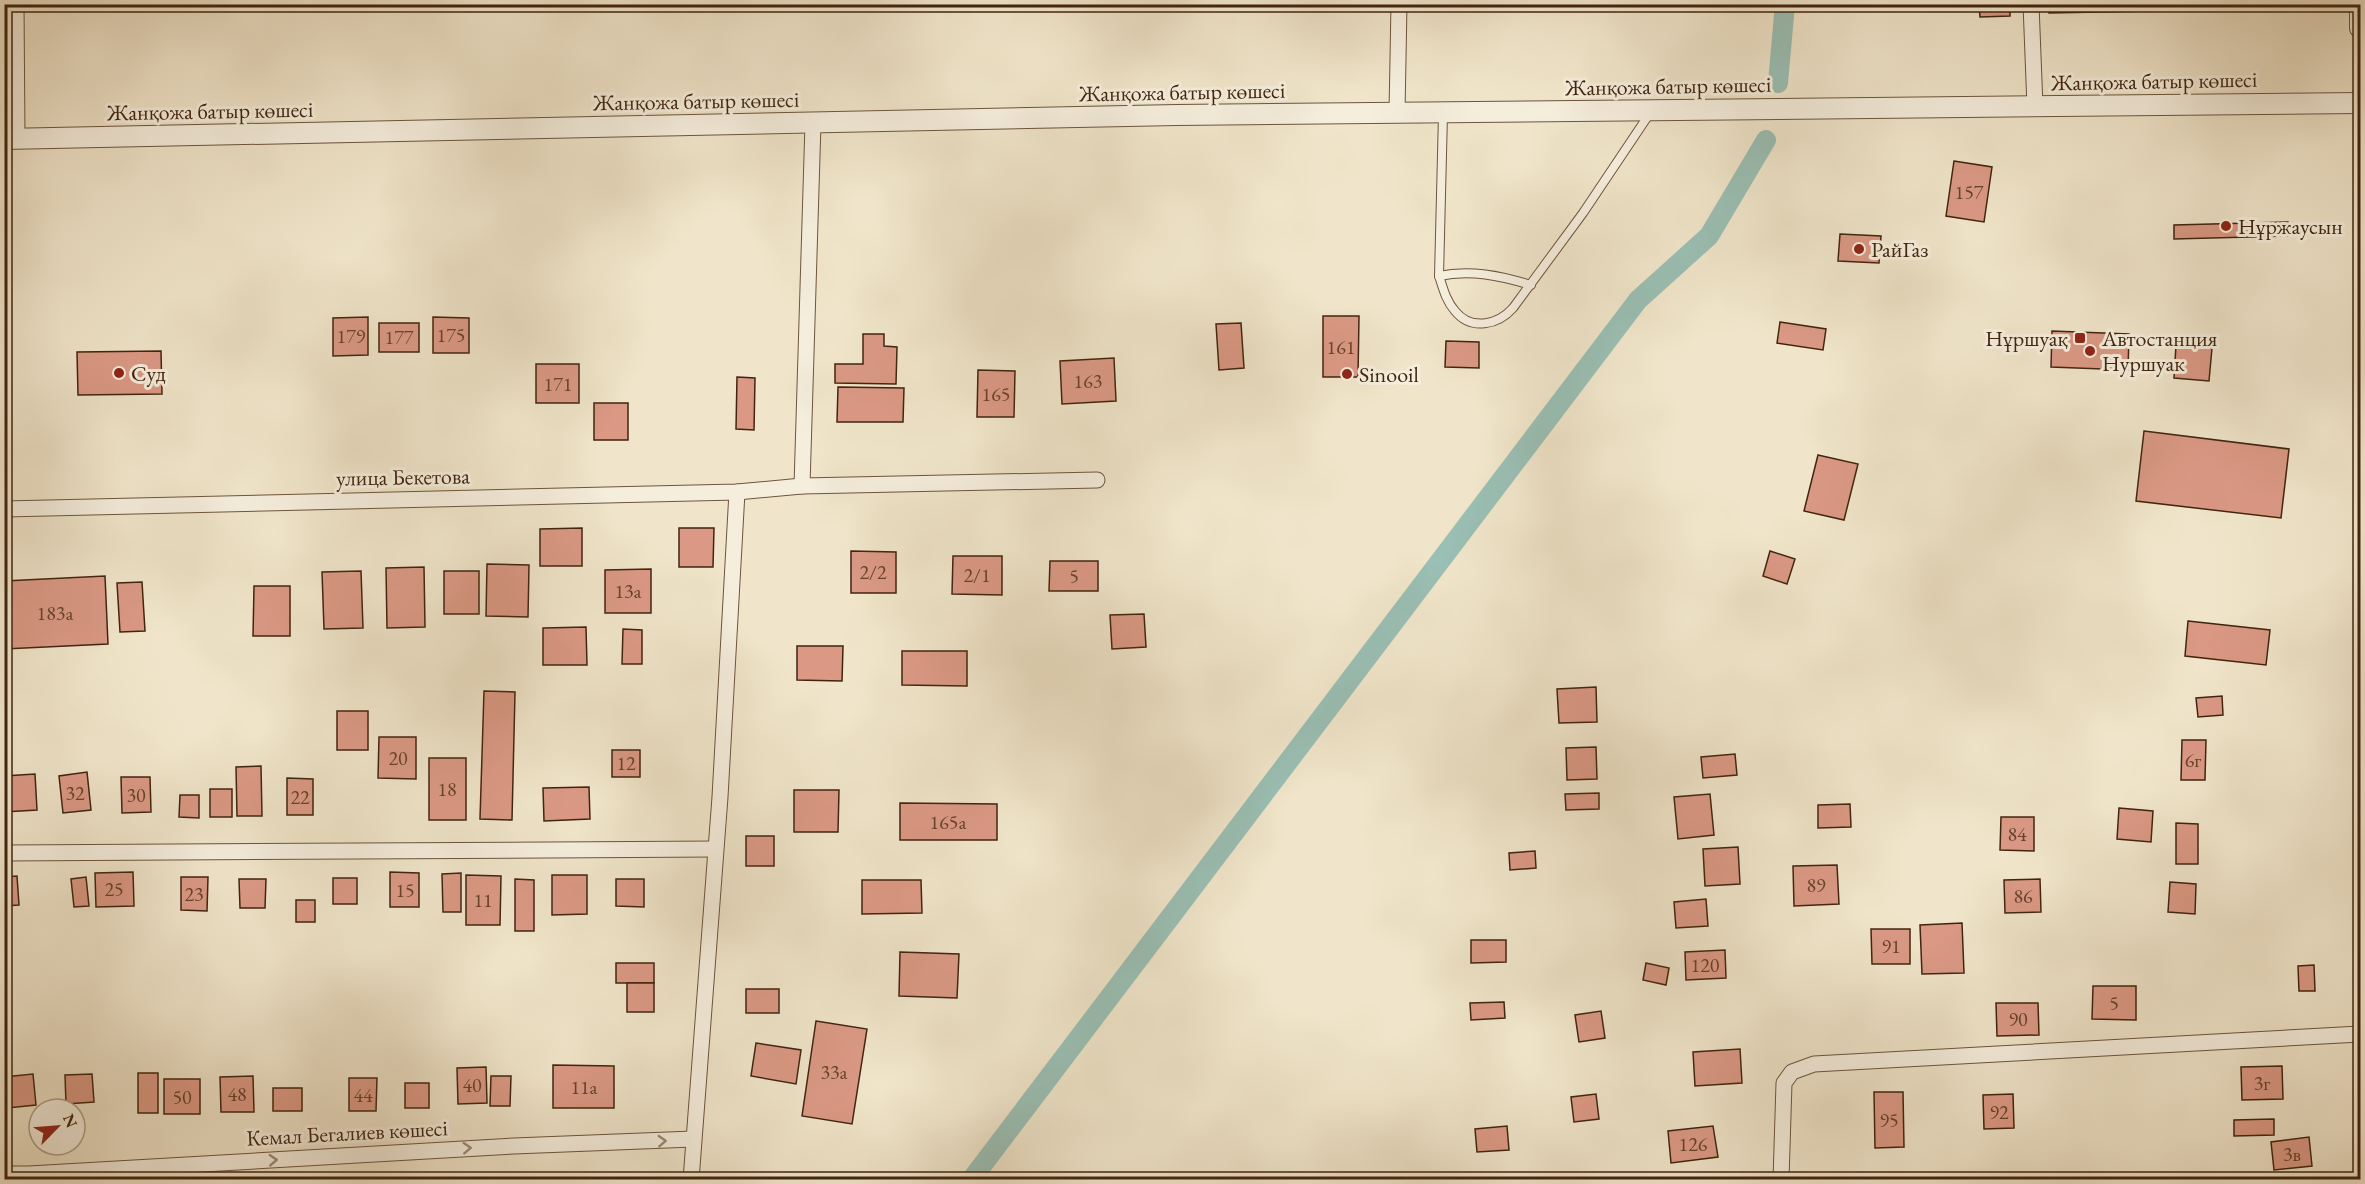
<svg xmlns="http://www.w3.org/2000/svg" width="2365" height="1184" font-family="'EB Garamond',serif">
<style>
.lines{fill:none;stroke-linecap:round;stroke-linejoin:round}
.canal{stroke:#9abfb4;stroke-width:20}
.building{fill:#db9985;stroke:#40250e;stroke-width:1.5}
.service-casing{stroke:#6c553d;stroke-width:10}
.minor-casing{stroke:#6c553d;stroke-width:17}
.tertiary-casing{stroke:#6c553d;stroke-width:22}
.service{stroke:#f5eedd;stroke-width:8}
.minor{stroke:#f5eedd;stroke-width:15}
.tertiary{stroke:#f5eedd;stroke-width:20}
.oneway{stroke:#9a8a76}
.poi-dot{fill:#8f2418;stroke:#f5eedd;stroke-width:2}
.labels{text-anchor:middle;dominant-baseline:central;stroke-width:6;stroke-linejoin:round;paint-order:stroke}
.number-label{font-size:20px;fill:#67422c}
.street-label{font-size:22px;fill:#40250e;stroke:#f5eedd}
.poi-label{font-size:22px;fill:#40250e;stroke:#f5eedd;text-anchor:start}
</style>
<rect width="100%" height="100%" fill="#f0e5ca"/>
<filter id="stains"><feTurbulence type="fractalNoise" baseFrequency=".00333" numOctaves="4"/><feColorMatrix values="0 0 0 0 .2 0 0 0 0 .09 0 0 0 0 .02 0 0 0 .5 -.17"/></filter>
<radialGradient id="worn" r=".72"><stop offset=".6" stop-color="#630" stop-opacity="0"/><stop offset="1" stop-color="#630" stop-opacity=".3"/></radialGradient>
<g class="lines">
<g class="canal">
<polyline points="1778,83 1785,4"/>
<polyline points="971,1180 1638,300 1709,236 1766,140"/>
</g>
</g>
<g class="building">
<polygon points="1979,4 2010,4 2010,16 1980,17"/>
<polygon points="2049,4 2152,4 2152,11 2049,13"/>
<polygon points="1954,161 1992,167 1984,222 1946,216"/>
<polygon points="2288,222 2288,236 2174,239 2174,225"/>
<polygon points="1840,234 1881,236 1879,263 1838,261"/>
<polygon points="1323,316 1359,316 1358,377 1323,377"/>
<polygon points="368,317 368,355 333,356 333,318"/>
<polygon points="433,317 469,318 469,353 433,353"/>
<polygon points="1780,322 1826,329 1823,350 1777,343"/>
<rect x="379" y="323" width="40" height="29"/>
<polygon points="1241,323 1244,368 1219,370 1216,324"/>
<polygon points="2052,331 2129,334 2128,370 2051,367"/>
<polygon points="863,334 884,334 884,346 897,347 896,384 835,383 835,364 863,364"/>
<polygon points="1446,341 1479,342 1479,368 1445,367"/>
<polygon points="2176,345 2212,348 2209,381 2174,378"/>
<polygon points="161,351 162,394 78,395 77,352"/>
<polygon points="1114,358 1116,401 1062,404 1060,361"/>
<rect x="536" y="364" width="43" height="39"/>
<polygon points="978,370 1015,371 1014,417 977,417"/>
<polygon points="737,377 755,378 754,430 736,429"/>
<polygon points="838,387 904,388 903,422 837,422"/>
<rect x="594" y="403" width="34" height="37"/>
<polygon points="2144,431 2289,449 2281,518 2136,501"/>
<polygon points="1818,455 1858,464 1844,520 1804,511"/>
<polygon points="582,528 582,566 540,566 540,529"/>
<polygon points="679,528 714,528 713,567 679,567"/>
<polygon points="851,551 896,552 896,593 851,593"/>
<polygon points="1770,551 1795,559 1787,584 1763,576"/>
<polygon points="953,556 1002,556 1002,595 952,594"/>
<polygon points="1050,561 1098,561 1098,591 1049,591"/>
<polygon points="487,564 529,565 528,617 486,616"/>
<polygon points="424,567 425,627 387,628 386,568"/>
<polygon points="651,569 651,613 605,613 605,570"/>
<polygon points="361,571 363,628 324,629 322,572"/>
<rect x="444" y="571" width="35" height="43"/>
<polygon points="105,576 108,644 4,649 4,581"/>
<polygon points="142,582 145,631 120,632 117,583"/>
<polygon points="254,586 290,586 290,636 253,636"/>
<polygon points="1144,614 1146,647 1112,649 1110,615"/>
<polygon points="2188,621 2270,630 2266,665 2185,656"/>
<polygon points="586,627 587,665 543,665 543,628"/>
<polygon points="623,629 642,630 642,664 622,664"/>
<polygon points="797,646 843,646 842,681 797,680"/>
<polygon points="902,651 967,651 967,686 902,685"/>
<polygon points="1596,687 1597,722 1559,723 1557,689"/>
<polygon points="484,691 515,692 512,820 480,819"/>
<polygon points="2222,696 2223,715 2198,717 2196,698"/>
<rect x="337" y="711" width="31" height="39"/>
<polygon points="379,737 416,737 416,779 378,778"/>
<polygon points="2182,740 2206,740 2205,780 2181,780"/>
<polygon points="1596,747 1597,779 1567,780 1566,748"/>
<rect x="612" y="750" width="28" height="27"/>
<polygon points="1735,754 1737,775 1703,778 1701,757"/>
<rect x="429" y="758" width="37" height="62"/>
<polygon points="261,766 262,816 237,816 236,767"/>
<polygon points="87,772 91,810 63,813 59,776"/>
<polygon points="35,774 37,810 4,812 4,776"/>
<polygon points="121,777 150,777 151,812 122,813"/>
<polygon points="287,778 313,779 313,815 287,815"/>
<polygon points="589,787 590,819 544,821 543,788"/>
<rect x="210" y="789" width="22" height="28"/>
<polygon points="794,790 839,790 838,832 794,832"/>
<polygon points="1599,793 1599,809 1566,810 1565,794"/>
<polygon points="1710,794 1714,835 1678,839 1674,797"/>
<polygon points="180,795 199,795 199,818 179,817"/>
<polygon points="900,803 997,804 997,840 900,840"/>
<polygon points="1850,804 1851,827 1818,828 1818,805"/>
<polygon points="2119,808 2153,811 2151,842 2117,839"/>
<polygon points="2001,817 2034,817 2034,851 2000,850"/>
<polygon points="2176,823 2198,824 2198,864 2176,864"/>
<rect x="746" y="836" width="28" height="30"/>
<polygon points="1738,847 1740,884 1705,886 1703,849"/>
<polygon points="1535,851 1536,868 1510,870 1509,853"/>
<polygon points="1837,865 1839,904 1794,906 1793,866"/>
<polygon points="133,872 134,906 96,907 95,873"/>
<polygon points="390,872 419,873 419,907 390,907"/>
<polygon points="461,873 461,912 443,912 442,874"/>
<polygon points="466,875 501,876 500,925 466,925"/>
<polygon points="552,875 587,875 587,914 552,915"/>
<polygon points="17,876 19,905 4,906 4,877"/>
<polygon points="86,877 89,906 74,907 71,879"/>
<polygon points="181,877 208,877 207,911 181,910"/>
<rect x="333" y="878" width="24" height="26"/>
<polygon points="239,879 266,879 265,908 240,908"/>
<polygon points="515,879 534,880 534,931 515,931"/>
<polygon points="616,879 644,879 644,907 616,906"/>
<polygon points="2040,879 2041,912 2005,913 2004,880"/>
<polygon points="862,880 921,880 922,913 862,914"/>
<polygon points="2170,882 2196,884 2195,914 2168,912"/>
<polygon points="1706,899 1708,926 1676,928 1674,902"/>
<rect x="296" y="900" width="19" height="22"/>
<polygon points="1962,923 1964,973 1922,974 1920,925"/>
<polygon points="1871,929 1910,929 1910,964 1872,964"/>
<polygon points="1471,940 1506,940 1506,962 1471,963"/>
<polygon points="1725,950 1726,978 1686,980 1685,952"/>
<polygon points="900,952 959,954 957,998 899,996"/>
<rect x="616" y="963" width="38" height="20"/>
<polygon points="1646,963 1669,968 1666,985 1643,980"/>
<polygon points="2314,965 2315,991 2299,991 2298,966"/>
<rect x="627" y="983" width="27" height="29"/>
<polygon points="2093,986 2136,986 2136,1020 2092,1019"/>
<rect x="746" y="989" width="33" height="24"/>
<polygon points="1504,1002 1505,1018 1471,1020 1470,1003"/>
<polygon points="1996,1003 2038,1003 2039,1035 1997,1036"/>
<polygon points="1601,1011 1605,1038 1579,1042 1575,1015"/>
<polygon points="816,1021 867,1029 852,1124 802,1116"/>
<polygon points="756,1043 801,1050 796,1084 751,1076"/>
<polygon points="1740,1049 1742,1083 1695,1086 1693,1052"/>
<polygon points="553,1065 614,1066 614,1108 553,1108"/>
<polygon points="2282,1066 2283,1099 2242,1100 2241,1067"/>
<polygon points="486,1067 487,1103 458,1104 457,1068"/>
<rect x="138" y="1073" width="20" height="40"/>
<polygon points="33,1074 36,1105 7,1108 4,1077"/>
<polygon points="92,1074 94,1102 66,1104 65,1075"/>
<polygon points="253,1076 254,1112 221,1112 220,1077"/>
<polygon points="491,1076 511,1076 510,1106 490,1106"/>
<polygon points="349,1078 377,1078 376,1111 349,1111"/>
<rect x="164" y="1079" width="36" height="35"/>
<rect x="405" y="1083" width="24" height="25"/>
<rect x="273" y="1088" width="29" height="23"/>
<polygon points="1874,1092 1903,1092 1904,1147 1875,1148"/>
<polygon points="1596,1094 1599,1119 1574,1122 1571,1097"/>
<polygon points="2013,1094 2014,1128 1984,1129 1983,1095"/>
<polygon points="2274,1119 2274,1135 2234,1136 2234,1120"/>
<polygon points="1507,1126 1509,1150 1477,1152 1475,1129"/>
<polygon points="1713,1126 1718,1157 1671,1163 1668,1131"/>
<polygon points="2309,1137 2312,1166 2274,1170 2271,1142"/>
</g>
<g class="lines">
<g class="service-casing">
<g id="service">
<path d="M 1443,114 L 1439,276 C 1443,288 1446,301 1455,311 C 1471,331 1498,325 1513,308 L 1583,213 L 1650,113"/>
<path d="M 1439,276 C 1470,269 1501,276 1531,285"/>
</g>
</g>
<g class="minor-casing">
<g id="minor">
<polyline points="16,4 17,139"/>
<polyline points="2031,4 2035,107"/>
<polyline points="1397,113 1399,4"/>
<polyline points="802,486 813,123"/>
<polyline points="4,509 737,492 802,486 1097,480"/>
<polyline points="4,853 715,849"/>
<polyline points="4,1174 29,1174 514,1146 693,1139"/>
<polyline points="691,1180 720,797 737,492"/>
<polyline points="1781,1180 1784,1083 1792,1072 1814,1064 2360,1034"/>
</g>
</g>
<g class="tertiary-casing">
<g id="tertiary">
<polyline points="2360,4 2360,28"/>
<polyline points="4,139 1177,115 2360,103"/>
</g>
</g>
<use href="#service" class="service"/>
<use href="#minor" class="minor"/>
<use href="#tertiary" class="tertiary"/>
</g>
<defs><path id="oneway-chevron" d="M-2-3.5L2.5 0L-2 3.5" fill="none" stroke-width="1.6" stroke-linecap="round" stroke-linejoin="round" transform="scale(1.5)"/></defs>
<g class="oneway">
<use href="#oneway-chevron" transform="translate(662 1141) rotate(-3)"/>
<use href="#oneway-chevron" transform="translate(467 1148) rotate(-3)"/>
<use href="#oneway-chevron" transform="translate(273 1160) rotate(-3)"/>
</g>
<g class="poi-dot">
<circle cx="2226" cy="226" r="6"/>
<circle cx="1859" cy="249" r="6"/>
<rect x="2074" y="332" width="12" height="12" rx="3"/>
<circle cx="2090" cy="351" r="6"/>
<circle cx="119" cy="373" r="6"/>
<circle cx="1347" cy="374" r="6"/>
</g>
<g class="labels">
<g class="number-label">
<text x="1969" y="192">157</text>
<text x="451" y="335">175</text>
<text x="351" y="336">179</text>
<text x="399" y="337">177</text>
<text x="1341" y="347">161</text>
<text x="1088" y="381">163</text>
<text x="558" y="384">171</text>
<text x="996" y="394">165</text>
<text x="873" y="572">2/2</text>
<text x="977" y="575">2/1</text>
<text x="1074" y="576">5</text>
<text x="628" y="591">13а</text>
<text x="55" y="613">183а</text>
<text x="398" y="758">20</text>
<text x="2193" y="760">6г</text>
<text x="626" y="763">12</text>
<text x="447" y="789">18</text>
<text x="75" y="793">32</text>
<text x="136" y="795">30</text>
<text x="300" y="797">22</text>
<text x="948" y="822">165а</text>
<text x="2017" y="834">84</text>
<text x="1816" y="885">89</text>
<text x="114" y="889">25</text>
<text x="405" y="890">15</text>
<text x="194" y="894">23</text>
<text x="2023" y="896">86</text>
<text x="483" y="900">11</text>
<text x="1891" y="946">91</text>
<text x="1705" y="965">120</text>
<text x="2114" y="1003">5</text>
<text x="2018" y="1019">90</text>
<text x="834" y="1072">33а</text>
<text x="2262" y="1083">3г</text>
<text x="472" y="1085">40</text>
<text x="584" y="1087">11а</text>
<text x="237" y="1094">48</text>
<text x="363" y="1095">44</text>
<text x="182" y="1097">50</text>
<text x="1999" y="1112">92</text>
<text x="1889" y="1120">95</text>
<text x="1693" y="1144">126</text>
<text x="2292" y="1154">3в</text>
</g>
<g class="street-label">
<text transform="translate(2154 81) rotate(-1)">Жанқожа батыр көшесі</text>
<text transform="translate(1668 86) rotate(-1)">Жанқожа батыр көшесі</text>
<text transform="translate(1182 92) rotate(-1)">Жанқожа батыр көшесі</text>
<text transform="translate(696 101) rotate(-1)">Жанқожа батыр көшесі</text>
<text transform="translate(210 111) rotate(-1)">Жанқожа батыр көшесі</text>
<text transform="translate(403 477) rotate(-1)">улица Бекетова</text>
<text transform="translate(347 1133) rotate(-3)">Кемал Бегалиев көшесі</text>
</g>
<g class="poi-label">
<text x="2238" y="226">Нұржаусын</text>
<text x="1871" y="249">РайГаз</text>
<text x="2068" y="338" text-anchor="end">Нұршуақ</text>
<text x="2102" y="338">Автостанция<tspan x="2102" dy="25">Нуршуак</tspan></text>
<text x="131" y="373">Суд</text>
<text x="1359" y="374">Sinooil</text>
</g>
</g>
<rect width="2365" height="1184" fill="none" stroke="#f0e5ca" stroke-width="24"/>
<rect x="6" y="6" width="2353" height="1172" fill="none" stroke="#40250e" stroke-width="3"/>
<rect x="12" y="12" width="2341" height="1160" fill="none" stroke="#40250e" stroke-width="1.5"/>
<g transform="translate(57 1127) rotate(65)"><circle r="28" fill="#f5eedd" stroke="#ad9e8a" stroke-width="1.5"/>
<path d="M0-4.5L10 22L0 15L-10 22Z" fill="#8f2418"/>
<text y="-9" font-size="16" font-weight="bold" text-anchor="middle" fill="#40250e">N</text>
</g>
<rect width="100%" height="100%" filter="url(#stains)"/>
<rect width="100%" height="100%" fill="url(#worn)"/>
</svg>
